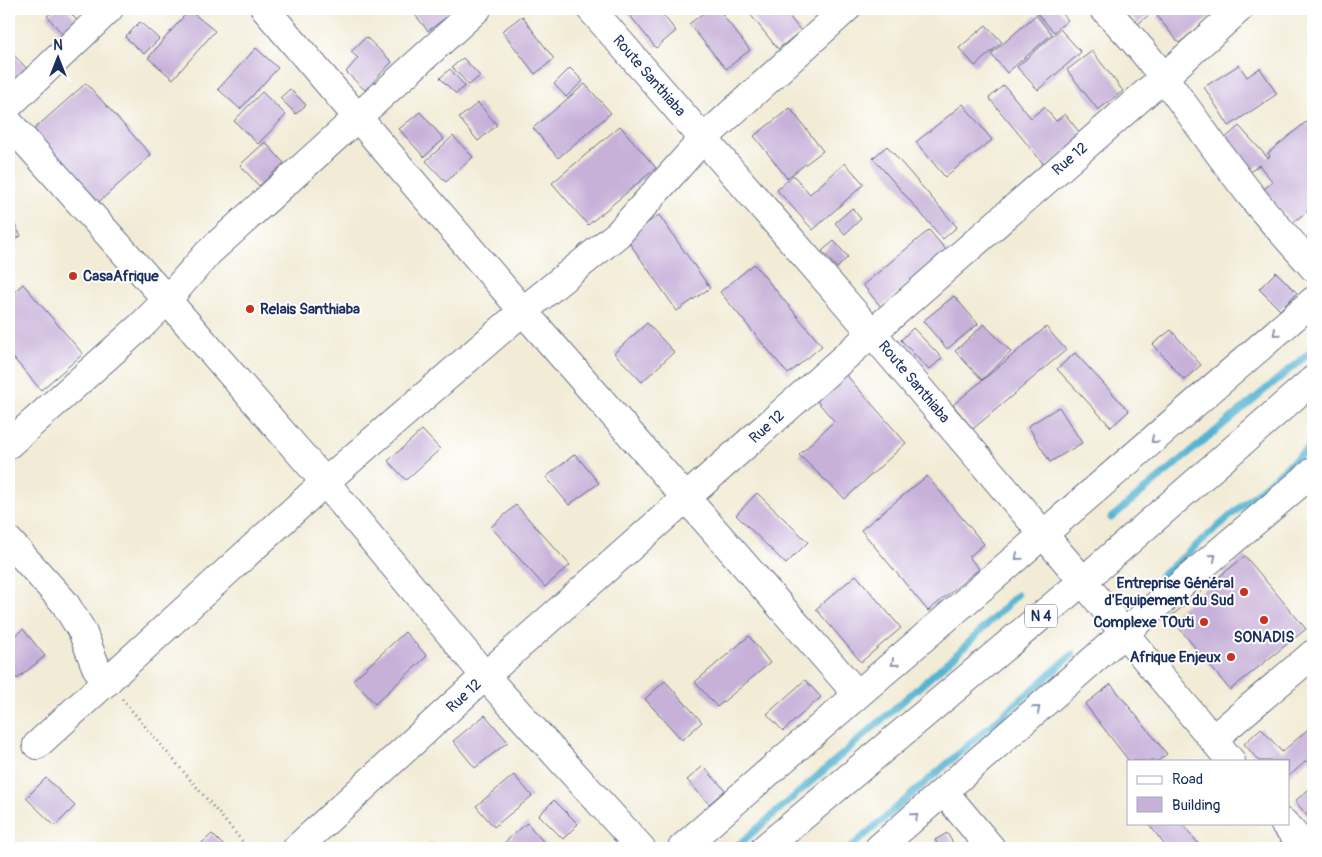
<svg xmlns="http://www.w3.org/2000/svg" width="1322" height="857" font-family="Pangolin,sans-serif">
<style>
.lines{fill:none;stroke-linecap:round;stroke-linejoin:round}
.stream{stroke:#53b3d2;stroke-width:7}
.building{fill:#c7b1d9}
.minor-casing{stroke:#667188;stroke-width:30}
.highway-casing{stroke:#667188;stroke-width:30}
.path{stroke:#667188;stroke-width:3;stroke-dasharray:1 4;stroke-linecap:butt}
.minor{stroke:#fff;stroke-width:28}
.highway{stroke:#fff;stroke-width:28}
.oneway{stroke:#8d97ae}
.poi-dot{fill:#c8321e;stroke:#fff;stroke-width:2}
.labels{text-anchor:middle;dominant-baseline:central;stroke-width:4;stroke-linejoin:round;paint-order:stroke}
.shield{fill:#fff;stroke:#5f6d8e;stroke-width:1}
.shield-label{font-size:14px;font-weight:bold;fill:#1b2f5e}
.street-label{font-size:15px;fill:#1b2f5e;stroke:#fff}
.poi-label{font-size:15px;font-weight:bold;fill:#1b2f5e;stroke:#fff;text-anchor:end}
</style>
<rect width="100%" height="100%" fill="#fff"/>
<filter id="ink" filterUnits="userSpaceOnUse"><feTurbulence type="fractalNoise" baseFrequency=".02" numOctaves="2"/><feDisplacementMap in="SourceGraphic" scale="10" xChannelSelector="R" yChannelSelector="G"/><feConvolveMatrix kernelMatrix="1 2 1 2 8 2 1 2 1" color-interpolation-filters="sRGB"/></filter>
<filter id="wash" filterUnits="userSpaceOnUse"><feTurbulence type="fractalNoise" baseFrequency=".0096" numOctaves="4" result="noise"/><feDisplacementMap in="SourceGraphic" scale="20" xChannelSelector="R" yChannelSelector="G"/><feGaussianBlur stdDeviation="1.12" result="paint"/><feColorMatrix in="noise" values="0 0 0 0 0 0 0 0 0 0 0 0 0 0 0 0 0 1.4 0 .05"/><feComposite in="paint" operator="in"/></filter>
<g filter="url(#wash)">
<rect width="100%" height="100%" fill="#f2ebd5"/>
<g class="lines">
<g class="stream">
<polyline points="1111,518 1313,350"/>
<polyline points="1160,577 1313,444"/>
<polyline points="735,848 958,653 1017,595"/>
<polyline points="850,848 1073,654"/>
</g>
</g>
<g id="blocks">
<g class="building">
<polygon points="57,9 67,9 81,25 65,37 47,16"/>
<polygon points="416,9 449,9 452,13 428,31 412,11"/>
<polygon points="633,9 658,9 676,31 656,48 628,13"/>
<polygon points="709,9 718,9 750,50 726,69 689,24"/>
<polygon points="746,9 783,9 801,31 778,49"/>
<polygon points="1042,9 1058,9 1068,20 1054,32 1037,13"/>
<polygon points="1125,9 1156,9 1138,24"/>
<polygon points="1166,9 1220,9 1179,43 1157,16"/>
<polygon points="189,10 215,31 173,79 148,58"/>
<polygon points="1036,15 1052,34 1007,73 991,54"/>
<polygon points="522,16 554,59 535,74 502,31"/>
<polygon points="140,22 159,39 144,54 125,37"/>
<polygon points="986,25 1002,42 975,66 959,48"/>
<polygon points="1060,29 1081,52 1038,90 1017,67"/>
<polygon points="366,37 392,62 365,90 346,72 358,58 351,52"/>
<polygon points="256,48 278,68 240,109 218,89"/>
<polygon points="1092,51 1123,91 1098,110 1067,70"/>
<polygon points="11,52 31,73 9,94 9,54"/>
<polygon points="463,58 480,76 469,85 452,67"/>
<polygon points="1239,65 1247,77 1260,68 1277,94 1229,126 1204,87"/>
<polygon points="570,68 583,81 566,97 554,84"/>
<polygon points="450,69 465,86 456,94 440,78"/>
<polygon points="86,83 151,155 99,202 33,130"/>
<polygon points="585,84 611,113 558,158 533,128"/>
<polygon points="1004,85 1031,118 1044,107 1056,121 1065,114 1083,137 1046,167 989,98"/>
<polygon points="290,89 306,105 296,114 280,98"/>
<polygon points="262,92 286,115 258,144 234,121"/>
<polygon points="478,103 497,125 478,141 459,118"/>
<polygon points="963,104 992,140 945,177 916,142"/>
<polygon points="790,108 823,151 787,178 754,136"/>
<polygon points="420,112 444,139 424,157 399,129"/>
<polygon points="1306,122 1313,131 1313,207 1292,223 1264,189 1273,182 1259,165 1249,173 1222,141 1239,126 1268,158 1270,156 1268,153"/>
<polygon points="620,126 656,168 588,225 552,183"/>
<polygon points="453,136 473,157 446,182 426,161"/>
<polygon points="265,142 284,163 259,186 240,165"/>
<polygon points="887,146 957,227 943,239 873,158"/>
<polygon points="845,163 864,184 813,230 777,190 793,175 810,194"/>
<polygon points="852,208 861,219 845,234 835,223"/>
<polygon points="9,214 21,236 9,243"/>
<polygon points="659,215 710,288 677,311 626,238"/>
<polygon points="929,230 947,251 881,307 863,285"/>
<polygon points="834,241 848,257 837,268 822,251"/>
<polygon points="754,264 822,346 788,374 720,292"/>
<polygon points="1276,272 1297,293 1280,310 1259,289"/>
<polygon points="23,284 83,354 41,390 9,353 9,296"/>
<polygon points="954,296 978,324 947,349 923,321"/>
<polygon points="647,323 674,352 642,382 614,353"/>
<polygon points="984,324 1011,352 982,380 955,351"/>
<polygon points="1046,327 1066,350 973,429 953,405"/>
<polygon points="913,328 942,358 929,370 901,340"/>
<polygon points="1171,330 1201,365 1184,380 1153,344"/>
<polygon points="1075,353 1129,411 1111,427 1057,369"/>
<polygon points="841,369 906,443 845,499 799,455 834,421 812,395"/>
<polygon points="1059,407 1082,443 1050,462 1028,426"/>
<polygon points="422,430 440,449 406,480 388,461"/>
<polygon points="575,454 599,483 569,505 546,477"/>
<polygon points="927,476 984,544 969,557 979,569 928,611 861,530"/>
<polygon points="757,493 808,542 786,564 736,515"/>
<polygon points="516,505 570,565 545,587 491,527"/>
<polygon points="1245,556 1306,629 1230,690 1170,617"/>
<polygon points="856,575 901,628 861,662 816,609"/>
<polygon points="23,629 45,656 17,679 9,669 9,640"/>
<polygon points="405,632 427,656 375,704 353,680"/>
<polygon points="749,636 770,663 717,707 695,682"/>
<polygon points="805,680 821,697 783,731 767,714"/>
<polygon points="665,681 702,722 682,740 645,699"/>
<polygon points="1111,684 1167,754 1158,761 1129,761 1085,704"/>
<polygon points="485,715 508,742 475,768 453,741"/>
<polygon points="1313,725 1313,755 1288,777 1288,761 1259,761 1244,744 1261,728 1282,752"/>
<polygon points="703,766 725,790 709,804 687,780"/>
<polygon points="514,775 532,796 494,827 476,806"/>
<polygon points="46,778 75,806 55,826 26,798"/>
<polygon points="1313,786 1313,823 1295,801"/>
<polygon points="554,800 578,824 563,839 539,815"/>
<polygon points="527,823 549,848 498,848"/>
<polygon points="1148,823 1182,823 1200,846 1197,848 1167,848"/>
<polygon points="947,833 956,848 940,848 935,840"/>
<polygon points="212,834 226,848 196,848"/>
<polygon points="431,842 438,848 424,848"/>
</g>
</g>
</g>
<g filter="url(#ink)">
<use href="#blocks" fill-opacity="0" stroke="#667188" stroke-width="1"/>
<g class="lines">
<g class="minor-casing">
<g id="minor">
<polyline points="265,9 523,311 857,694"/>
<polyline points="591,9 872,333 1083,581 1124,633 1231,761"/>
<path d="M 1104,9 C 1162,65 1202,135 1253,198 C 1272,222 1293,244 1313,267"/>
<polyline points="9,105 109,9"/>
<polyline points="9,123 167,300 325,482 485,676 641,848"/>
<polyline points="9,444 141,326 167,300 208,253 477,9"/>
<polyline points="9,541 64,602 82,631 96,667 107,682"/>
<polyline points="1213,739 1313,654"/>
<polyline points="37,745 325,482 523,311 618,234 703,139 846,9"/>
<polyline points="944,792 991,848"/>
<polyline points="1284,823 1306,848"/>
<polyline points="297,848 485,676 872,333 1164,77 1239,9"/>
<path d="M 682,848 C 891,664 1103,484 1313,301"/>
<polyline points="879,848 1124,633 1313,472"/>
</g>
</g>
<g class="highway-casing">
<polyline id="highway" points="765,848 1083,581 1313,380"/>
</g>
<polyline class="path" points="122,699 248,848"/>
<use href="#minor" class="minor"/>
<use href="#highway" class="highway"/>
</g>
<defs><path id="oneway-chevron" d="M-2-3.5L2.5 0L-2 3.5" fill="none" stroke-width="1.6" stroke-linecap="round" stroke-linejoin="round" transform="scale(1.25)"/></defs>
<g class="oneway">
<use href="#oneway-chevron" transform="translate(1276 333) rotate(139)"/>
<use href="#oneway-chevron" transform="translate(1154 440) rotate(139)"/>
<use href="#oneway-chevron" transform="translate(1018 557) rotate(140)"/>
<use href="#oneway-chevron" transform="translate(1213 557) rotate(-40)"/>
<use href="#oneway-chevron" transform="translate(894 663) rotate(140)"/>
<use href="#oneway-chevron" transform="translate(1037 709) rotate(-41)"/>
<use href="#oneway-chevron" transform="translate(915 816) rotate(-41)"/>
</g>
</g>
<g class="poi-dot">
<circle cx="73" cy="276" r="5"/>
<circle cx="250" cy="309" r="5"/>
<circle cx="1244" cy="592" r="5"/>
<circle cx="1264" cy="620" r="5"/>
<circle cx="1204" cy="622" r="5"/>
<circle cx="1231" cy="657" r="5"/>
</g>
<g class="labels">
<rect class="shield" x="1025" y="604.5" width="32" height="23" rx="4"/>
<g class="shield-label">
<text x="1041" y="616">N 4</text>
</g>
<g class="street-label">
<text transform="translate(649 76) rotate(49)">Route Santhiaba</text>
<text transform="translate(1070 159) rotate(-41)">Rue 12</text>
<text transform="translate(914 382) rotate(50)">Route Santhiaba</text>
<text transform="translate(767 427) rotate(-42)">Rue 12</text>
<text transform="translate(464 696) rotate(-43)">Rue 12</text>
</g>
<g class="poi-label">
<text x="83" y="276" text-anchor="start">CasaAfrique</text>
<text x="260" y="309" text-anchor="start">Relais Santhiaba</text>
<text x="1234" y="583">Entreprise Général<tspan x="1234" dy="17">d'Equipement du Sud</tspan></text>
<text x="1194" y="622">Complexe TOuti</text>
<text x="1264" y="637" text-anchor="middle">SONADIS</text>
<text x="1221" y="657">Afrique Enjeux</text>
</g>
</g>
<rect width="1322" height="857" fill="none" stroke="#fff" stroke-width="30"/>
<rect x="1127" y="760" width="162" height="65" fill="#ffffff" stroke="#a4acbf"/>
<rect x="1137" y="776" width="25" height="8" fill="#ffffff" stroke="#a4acbf"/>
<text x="1172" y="784" font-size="15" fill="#1b2f5e">Road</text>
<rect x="1137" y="797" width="25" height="15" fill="#c7b1d9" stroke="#a4acbf"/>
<text x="1172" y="810" font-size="15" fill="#1b2f5e">Building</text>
<g transform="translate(58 58)" stroke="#ffffff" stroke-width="4" paint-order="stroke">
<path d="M0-4L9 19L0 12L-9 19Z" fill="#1b2f5e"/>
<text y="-8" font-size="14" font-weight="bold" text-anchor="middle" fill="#1b2f5e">N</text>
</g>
</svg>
